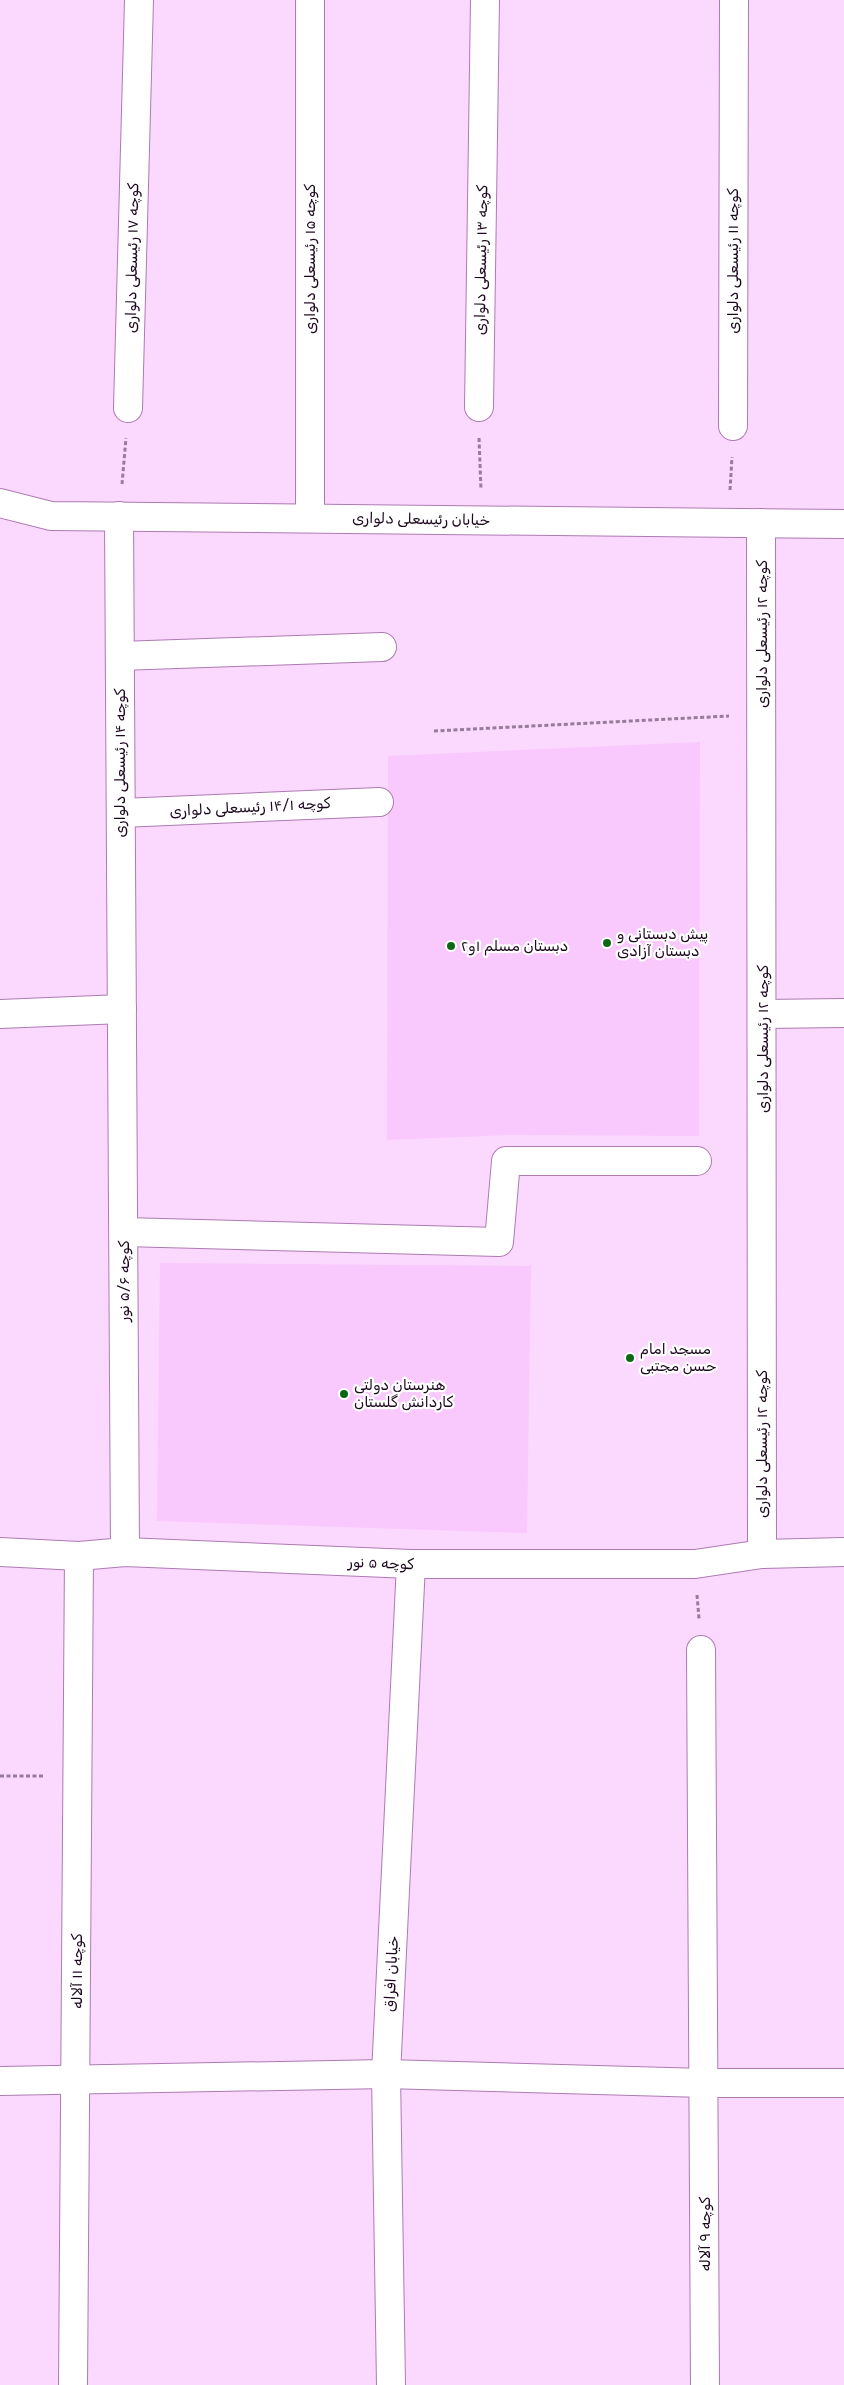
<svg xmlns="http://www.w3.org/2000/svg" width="844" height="2385" font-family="Rubik,Vazirmatn,sans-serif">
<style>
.built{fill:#f9c8fd}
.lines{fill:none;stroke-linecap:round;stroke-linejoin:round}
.minor-casing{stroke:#ad7ab3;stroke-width:30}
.tertiary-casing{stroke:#ad7ab3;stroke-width:30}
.path{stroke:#977b9a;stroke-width:3;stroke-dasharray:4 2.5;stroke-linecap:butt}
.minor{stroke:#fff;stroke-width:28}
.tertiary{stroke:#fff;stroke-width:28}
.poi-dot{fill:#0b6913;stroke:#fff;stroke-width:2}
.labels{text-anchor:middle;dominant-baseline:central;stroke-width:4.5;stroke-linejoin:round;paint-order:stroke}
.street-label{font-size:15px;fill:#1d091f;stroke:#fff}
.poi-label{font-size:15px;fill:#1d091f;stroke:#fff;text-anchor:start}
</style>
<rect width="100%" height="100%" fill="#fbd9fe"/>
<g class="built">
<polygon points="700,742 699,1136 509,1135 387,1140 388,756"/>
<polygon points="160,1263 531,1266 527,1533 157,1521"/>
</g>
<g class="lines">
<g class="minor-casing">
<g id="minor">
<polyline points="310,0 310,518"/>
<polyline points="479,407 485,0"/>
<polyline points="128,408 139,0"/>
<polyline points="733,426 734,0"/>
<polyline points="119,516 125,1552"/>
<polyline points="761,523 762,1554"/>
<polyline points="120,656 382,647"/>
<polyline points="121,813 379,802"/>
<polyline points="0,1014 122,1009"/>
<polyline points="763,1014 844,1013"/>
<polyline points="124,1232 499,1242 506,1161 697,1161"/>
<polyline points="0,1552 79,1556 125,1552 411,1564 695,1564 762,1554 844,1552"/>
<polyline points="701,1650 705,2385"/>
<polyline points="0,2081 386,2074 704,2083 844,2083"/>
<polyline points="73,2385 79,1556"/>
<polyline points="391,2385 386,2074 411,1564"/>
</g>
</g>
<g class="tertiary-casing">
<polyline id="tertiary" points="0,503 51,516 844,524"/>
</g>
<g class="path">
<polyline points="479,438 481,490"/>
<polyline points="122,484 126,438"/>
<polyline points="730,490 732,457"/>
<polyline points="434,731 729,716"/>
<polyline points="697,1595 699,1619"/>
<polyline points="0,1776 45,1776"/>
</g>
<use href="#minor" class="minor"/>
<use href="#tertiary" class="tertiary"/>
</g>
<g class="poi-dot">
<circle cx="607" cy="943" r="5"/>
<circle cx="451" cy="946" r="5"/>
<circle cx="630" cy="1358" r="5"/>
<circle cx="344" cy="1394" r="5"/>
</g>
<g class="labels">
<g class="street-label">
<text transform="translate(132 258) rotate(-89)">کوچه ۱۷ رئیسعلی دلواری</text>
<text transform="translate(310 259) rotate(-90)">کوچه ۱۵ رئیسعلی دلواری</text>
<text transform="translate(481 260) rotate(-89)">کوچه ۱۳ رئیسعلی دلواری</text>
<text transform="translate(733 261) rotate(-90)">کوچه ۱۱ رئیسعلی دلواری</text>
<text transform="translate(421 519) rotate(1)">خیابان رئیسعلی دلواری</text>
<text transform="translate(762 634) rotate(-90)">کوچه ۱۲ رئیسعلی دلواری</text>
<text transform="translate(120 763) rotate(-90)">کوچه ۱۴ رئیسعلی دلواری</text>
<text transform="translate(250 807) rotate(-3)">کوچه ۱۴/۱ رئیسعلی دلواری</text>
<text transform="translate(763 1039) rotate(-90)">کوچه ۱۲ رئیسعلی دلواری</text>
<text transform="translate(124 1281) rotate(-90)">کوچه ۵/۶ نور</text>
<text transform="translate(762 1444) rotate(-90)">کوچه ۱۲ رئیسعلی دلواری</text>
<text transform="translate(381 1563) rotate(2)">کوچه ۵ نور</text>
<text transform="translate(77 1971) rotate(-90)">کوچه ۱۱ آلاله</text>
<text transform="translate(391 1974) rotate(-87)">خیابان افراق</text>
<text transform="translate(705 2234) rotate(-90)">کوچه ۹ آلاله</text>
</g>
<g class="poi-label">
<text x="617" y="934">پیش دبستانی و<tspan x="617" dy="17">دبستان آزادی</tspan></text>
<text x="461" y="946">دبستان مسلم ۱و۲</text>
<text x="640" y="1349">مسجد امام<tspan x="640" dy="17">حسن مجتبی</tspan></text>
<text x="354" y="1385">هنرستان دولتی<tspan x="354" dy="17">کاردانش گلستان</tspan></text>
</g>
</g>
</svg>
